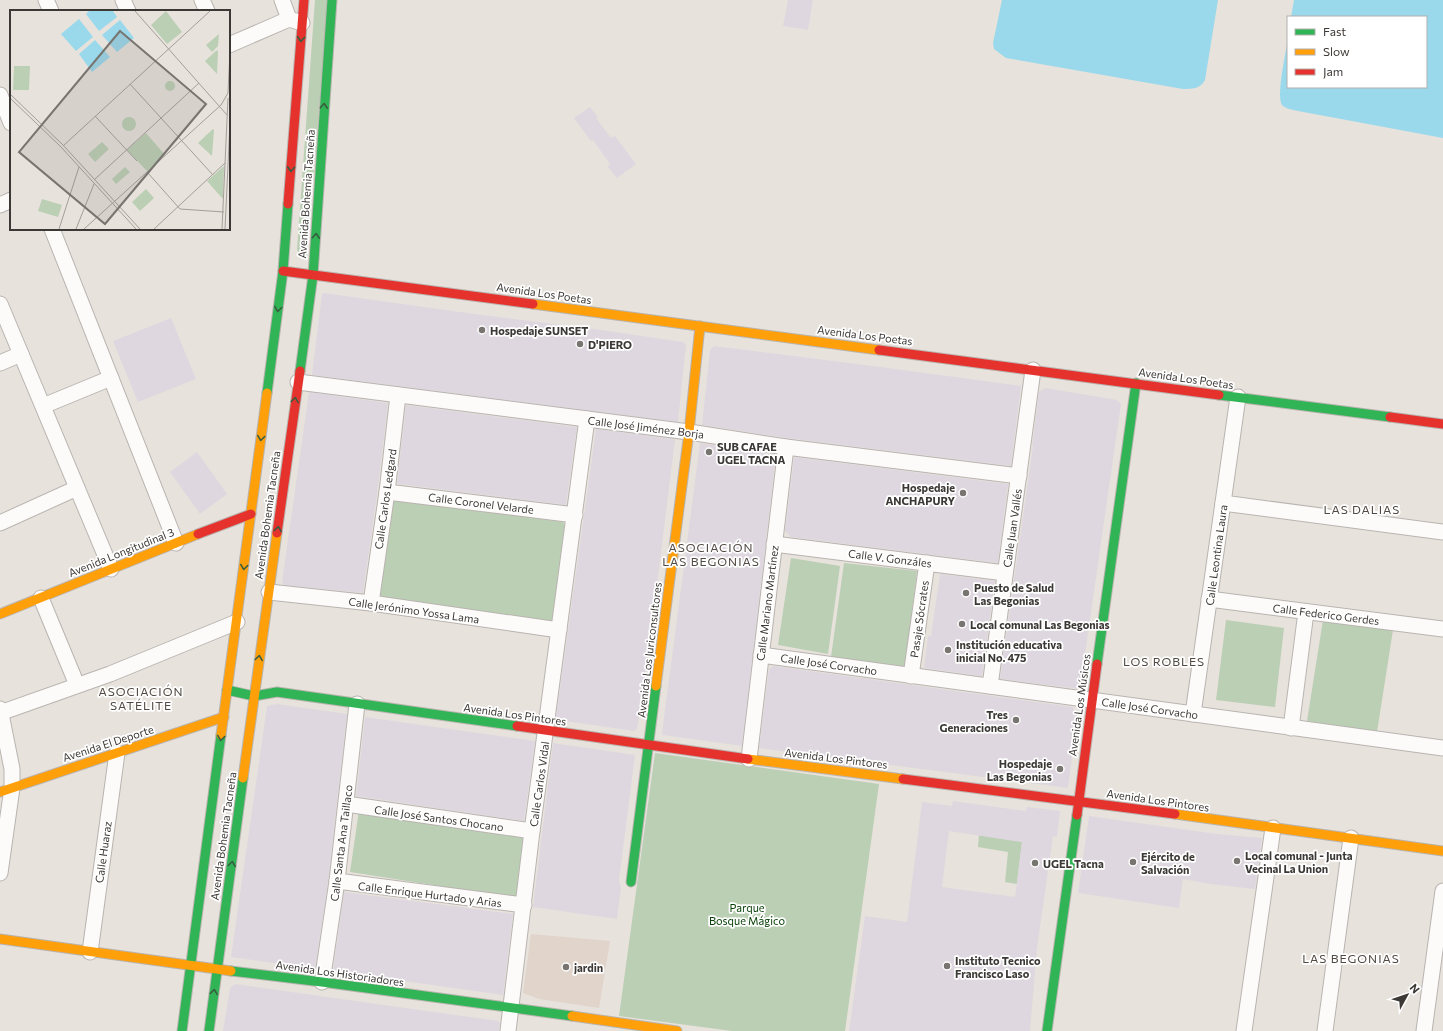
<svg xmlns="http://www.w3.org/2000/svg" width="1443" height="1031" font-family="Commissioner,sans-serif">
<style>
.built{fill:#e0d4cb}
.green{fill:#bbcfb4}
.water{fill:#9ad9ec}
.building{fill:#ded7df;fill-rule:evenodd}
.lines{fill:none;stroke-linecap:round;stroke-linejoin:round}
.street-casing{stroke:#b9b4b0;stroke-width:17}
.fast-casing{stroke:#b9b4b0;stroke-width:11}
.slow-casing{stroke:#b9b4b0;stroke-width:11}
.jam-casing{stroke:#b9b4b0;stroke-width:11}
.street{stroke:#fcfbfa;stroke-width:15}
.fast{stroke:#30b455;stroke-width:9}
.slow{stroke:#ff9f0a;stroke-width:9}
.jam{stroke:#e5322d;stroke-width:9}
.oneway{stroke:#385d3f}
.poi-dot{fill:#78746f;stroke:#fff;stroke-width:1.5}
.labels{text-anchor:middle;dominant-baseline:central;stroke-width:3.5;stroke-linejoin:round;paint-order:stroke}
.street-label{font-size:11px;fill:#3c3835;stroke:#fff}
.poi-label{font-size:11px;font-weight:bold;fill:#3c3835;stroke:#fff;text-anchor:start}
.park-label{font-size:11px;fill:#084007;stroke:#fff}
.neighbourhood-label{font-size:12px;letter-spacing:1px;fill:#524942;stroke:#fff}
.inset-road{fill:none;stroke:#a39e99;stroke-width:1}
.view{fill:#78746f;fill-opacity:0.15;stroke:#78746f;stroke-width:2}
.inset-edge{fill:none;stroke:#3c3835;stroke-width:2}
</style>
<rect width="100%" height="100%" fill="#e8e2dc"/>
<polygon class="built" points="531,934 610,941 599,1008 539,999 523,993"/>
<g class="green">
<polygon points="315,0 328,0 307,255 301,255 297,250"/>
<polygon points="395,499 563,522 567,528 556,619 551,621 381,599 377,595 390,504"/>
<polygon points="791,558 840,566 828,654 778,645"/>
<polygon points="844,563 917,571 905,667 831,657"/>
<polygon points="1226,620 1284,628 1275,707 1216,700"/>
<polygon points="1323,620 1393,630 1377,732 1307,721"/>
<polygon points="655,753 879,784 845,1031 732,1031 619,1016"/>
<polygon points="359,810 525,836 516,898 350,872"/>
<polygon points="979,835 1022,842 1017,884 1005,882 1008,852 978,847"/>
</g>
<g class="water">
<path d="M 1002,0 L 1218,0 L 1205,80 C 1200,89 1192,89 1183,89 L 1006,58 L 994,49 L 993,43 Z"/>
<path d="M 1294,0 L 1443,0 L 1443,138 L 1298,111 C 1294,110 1287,109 1283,106 C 1275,100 1286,51 1288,40 L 1288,87 L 1426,87 L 1426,17 L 1291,17 Z"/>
</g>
<g class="building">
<polygon points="788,0 813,0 808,30 783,26"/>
<polygon points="590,107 598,117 596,118 611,138 615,136 636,164 617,178 608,167 610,164 593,140 591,141 574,118"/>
<polygon points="324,293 467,313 601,330 683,342 686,345 678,422 312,375 322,294"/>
<polygon points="171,318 196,379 138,402 113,341"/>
<polygon points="714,346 888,368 1021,386 1011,466 787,438 702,425 710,350"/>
<polygon points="1045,388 1117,400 1121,404 1080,689 1000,679 1033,446 1032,447 1039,392"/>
<polygon points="309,392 388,403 376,502 363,593 284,585 282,582"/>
<polygon points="406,405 577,427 566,505 399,484 397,483"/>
<polygon points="596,429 673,439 675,440 643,697 637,729 634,731 558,720 556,717"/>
<polygon points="700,443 776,455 742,746 663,735 662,733"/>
<polygon points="197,452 227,494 200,514 170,472"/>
<polygon points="794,457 1008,484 998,563 791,537 785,531"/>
<polygon points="940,574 995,581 982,676 924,668 928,636 931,636"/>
<polygon points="773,666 1073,707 1077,717 1068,788 759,748 769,669"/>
<polygon points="277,704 347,714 328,882 315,969 231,957 267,706"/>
<polygon points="365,717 535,741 524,821 356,796"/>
<polygon points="553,743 635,755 619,880 621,888 617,919 533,907"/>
<path d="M 953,801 L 1026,811 L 1027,807 L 1060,811 L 1057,837 L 1053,836 L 1037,948 L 1030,1031 L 849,1031 L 865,916 L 907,922 L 922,802 L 952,806 ZM 949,831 L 1022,842 L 1015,897 L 942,887 Z"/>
<polygon points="1089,816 1217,834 1262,838 1255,889 1210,884 1183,879 1179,908 1078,893"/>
<polygon points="344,892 513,914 503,995 333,971"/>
<polygon points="235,984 498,1021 500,1023 499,1031 223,1031 230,988"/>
</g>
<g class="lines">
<g class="street-casing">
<g id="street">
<polyline points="46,0 51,11"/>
<polyline points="123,0 128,11"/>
<polyline points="202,0 207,11"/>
<polyline points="282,0 289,19"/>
<polyline points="229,45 289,19 302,23"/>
<polyline points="0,95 11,123"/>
<polyline points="0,205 11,200"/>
<polyline points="52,229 176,543"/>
<polyline points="0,304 111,569"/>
<polyline points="0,363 21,354"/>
<polyline points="298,382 689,432 786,447 1019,476"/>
<polyline points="43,406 111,378"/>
<polyline points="387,492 575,515"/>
<polyline points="1223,503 1443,532"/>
<polyline points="0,523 77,488"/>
<polyline points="774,544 1005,573"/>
<polyline points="269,592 371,603 559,630"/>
<polyline points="41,598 77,685"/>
<polyline points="1209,599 1443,629"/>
<polyline points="371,603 387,492 398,395"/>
<polyline points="761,655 1443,748"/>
<polyline points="911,676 927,563"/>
<polyline points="990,686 1033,370"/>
<polyline points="0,709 12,769 12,788 0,873"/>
<polyline points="0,713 110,674 237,622"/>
<polyline points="1193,714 1238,397"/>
<polyline points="1291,728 1306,612"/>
<polyline points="749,759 786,447"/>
<polyline points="346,804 532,831"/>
<polyline points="337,881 524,905"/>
<polyline points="90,952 117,753"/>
<polyline points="322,982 337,881 357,704"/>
<polyline points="508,1031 532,831 587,419"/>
<polyline points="1244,1031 1273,828"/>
<polyline points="1325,1031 1351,838"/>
<polyline points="1424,1031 1443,891"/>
</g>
</g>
<g class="fast-casing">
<g id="fast">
<polyline points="300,371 313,275 332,0"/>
<polyline points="267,393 283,271 288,204"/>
<polyline points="1219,395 1390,417"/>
<polyline points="1097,664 1136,383"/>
<polyline points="227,690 254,696 277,692 517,726"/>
<polyline points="631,882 656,686"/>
<polyline points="231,971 322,982 572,1016"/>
<polyline points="182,1031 221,735"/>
<polyline points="209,1031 243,778"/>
<polyline points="1047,1031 1077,815"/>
</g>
</g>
<g class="slow-casing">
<g id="slow">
<polyline points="533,304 879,350"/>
<polyline points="0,614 198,534"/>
<polyline points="656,686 689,432 700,326"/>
<polyline points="221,735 267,393"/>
<polyline points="748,759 903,779"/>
<polyline points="243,778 277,533"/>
<polyline points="0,792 224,717"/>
<polyline points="1175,814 1443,851"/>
<polyline points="0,939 231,971"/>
<polyline points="572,1016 677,1031"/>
</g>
</g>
<g class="jam-casing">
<g id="jam">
<polyline points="288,204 304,0"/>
<polyline points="283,271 533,304"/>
<polyline points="879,350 1219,395"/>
<polyline points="1390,417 1443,424"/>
<polyline points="277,533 300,371"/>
<polyline points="198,534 251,514"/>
<polyline points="517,726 748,759"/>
<polyline points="903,779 1175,814"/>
<polyline points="1077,815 1097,664"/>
</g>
</g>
<use href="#street" class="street"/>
<use href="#fast" class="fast"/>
<use href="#slow" class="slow"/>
<use href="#jam" class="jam"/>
</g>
<defs><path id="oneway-chevron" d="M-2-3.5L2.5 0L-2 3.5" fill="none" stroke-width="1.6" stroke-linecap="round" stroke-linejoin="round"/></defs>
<g class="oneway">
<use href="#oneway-chevron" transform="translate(301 39) rotate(94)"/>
<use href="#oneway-chevron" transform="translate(324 106) rotate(-86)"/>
<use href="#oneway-chevron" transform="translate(291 169) rotate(94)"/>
<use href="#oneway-chevron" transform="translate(316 236) rotate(-86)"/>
<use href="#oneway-chevron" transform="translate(278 309) rotate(98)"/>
<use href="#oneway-chevron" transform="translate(295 400) rotate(-82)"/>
<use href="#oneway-chevron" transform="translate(261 438) rotate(98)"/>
<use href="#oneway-chevron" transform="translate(278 529) rotate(-82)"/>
<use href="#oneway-chevron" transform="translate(244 567) rotate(98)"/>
<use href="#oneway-chevron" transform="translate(259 658) rotate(-82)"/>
<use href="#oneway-chevron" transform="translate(221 738) rotate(98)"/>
<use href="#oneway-chevron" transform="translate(232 864) rotate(-82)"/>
<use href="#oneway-chevron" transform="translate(214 992) rotate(-82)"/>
</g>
<g class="poi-dot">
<circle cx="482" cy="330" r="4"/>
<circle cx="580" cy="344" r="4"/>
<circle cx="709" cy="452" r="4"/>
<circle cx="963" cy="493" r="4"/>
<circle cx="966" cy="593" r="4"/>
<circle cx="962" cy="624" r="4"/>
<circle cx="948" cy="650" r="4"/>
<circle cx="1016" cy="720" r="4"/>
<circle cx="1060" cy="769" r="4"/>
<circle cx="1237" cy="861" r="4"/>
<circle cx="1133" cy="862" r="4"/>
<circle cx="1035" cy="863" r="4"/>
<circle cx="947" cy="966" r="4"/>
<circle cx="566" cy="967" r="4"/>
</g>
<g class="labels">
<g class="street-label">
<text transform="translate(306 194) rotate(-86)">Avenida Bohemia Tacneña</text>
<text transform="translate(544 293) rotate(8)">Avenida Los Poetas</text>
<text transform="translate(865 335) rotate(7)">Avenida Los Poetas</text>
<text transform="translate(1186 378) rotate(8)">Avenida Los Poetas</text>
<text transform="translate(646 427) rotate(7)">Calle José Jiménez Borja</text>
<text transform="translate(385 499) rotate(-82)">Calle Carlos Ledgard</text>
<text transform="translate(481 503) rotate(7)">Calle Coronel Velarde</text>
<text transform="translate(267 515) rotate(-82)">Avenida Bohemia Tacneña</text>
<text transform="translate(1012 528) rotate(-82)">Calle Juan Vallés</text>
<text transform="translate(121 552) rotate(-22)">Avenida Longitudinal 3</text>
<text transform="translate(1216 555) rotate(-82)">Calle Leontina Laura</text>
<text transform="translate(890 558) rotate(7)">Calle V. Gonzáles</text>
<text transform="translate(767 603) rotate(-83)">Calle Mariano Martínez</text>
<text transform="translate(414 610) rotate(8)">Calle Jerónimo Yossa Lama</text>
<text transform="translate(1326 614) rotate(7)">Calle Federico Gerdes</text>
<text transform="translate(919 619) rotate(-82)">Pasaje Sócrates</text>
<text transform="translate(649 650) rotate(-83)">Avenida Los Juriconsultores</text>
<text transform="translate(829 664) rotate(8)">Calle José Corvacho</text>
<text transform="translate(1079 705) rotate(-82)">Avenida Los Músicos</text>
<text transform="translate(1150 708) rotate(8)">Calle José Corvacho</text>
<text transform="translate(515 714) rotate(8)">Avenida Los Pintores</text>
<text transform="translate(108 743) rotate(-18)">Avenida El Deporte</text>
<text transform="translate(836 758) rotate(7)">Avenida Los Pintores</text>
<text transform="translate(539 784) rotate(-82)">Calle Carlos Vidal</text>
<text transform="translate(1158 800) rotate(8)">Avenida Los Pintores</text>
<text transform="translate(439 818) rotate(8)">Calle José Santos Chocano</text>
<text transform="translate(223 836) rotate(-82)">Avenida Bohemia Tacneña</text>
<text transform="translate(341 843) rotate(-83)">Calle Santa Ana Taillaco</text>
<text transform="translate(103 852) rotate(-82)">Calle Huaraz</text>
<text transform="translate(430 894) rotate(7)">Calle Enrique Hurtado y Arias</text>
<text transform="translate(340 973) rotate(8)">Avenida Los Historiadores</text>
</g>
<g class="poi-label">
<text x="490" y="330">Hospedaje SUNSET</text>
<text x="588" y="344">D'PIERO</text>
<text x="717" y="446">SUB CAFAE<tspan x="717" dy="13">UGEL TACNA</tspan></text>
<text x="955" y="487" text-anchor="end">Hospedaje<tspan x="955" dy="13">ANCHAPURY</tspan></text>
<text x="974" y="587">Puesto de Salud<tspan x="974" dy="13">Las Begonias</tspan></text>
<text x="970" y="624">Local comunal Las Begonias</text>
<text x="956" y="644">Institución educativa<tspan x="956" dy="13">inicial No. 475</tspan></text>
<text x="1008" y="714" text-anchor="end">Tres<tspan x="1008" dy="13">Generaciones</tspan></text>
<text x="1052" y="763" text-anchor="end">Hospedaje<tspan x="1052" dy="13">Las Begonias</tspan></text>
<text x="1245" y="855">Local comunal - Junta<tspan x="1245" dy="13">Vecinal La Union</tspan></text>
<text x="1141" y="856">Ejército de<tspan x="1141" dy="13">Salvación</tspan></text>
<text x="1043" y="863">UGEL Tacna</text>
<text x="955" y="960">Instituto Tecnico<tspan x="955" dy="13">Francisco Laso</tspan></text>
<text x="574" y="967">jardin</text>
</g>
<g class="park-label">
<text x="747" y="907">Parque<tspan x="747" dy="13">Bosque Mágico</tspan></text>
</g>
<g class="neighbourhood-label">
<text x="1362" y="509">LAS DALIAS</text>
<text x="711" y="547">ASOCIACIÓN<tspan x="711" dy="14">LAS BEGONIAS</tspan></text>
<text x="1164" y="661">LOS ROBLES</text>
<text x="141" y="691">ASOCIACIÓN<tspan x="141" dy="14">SATÉLITE</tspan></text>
<text x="1351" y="958">LAS BEGONIAS</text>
</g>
</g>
<g transform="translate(10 10)">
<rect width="220" height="220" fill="#e8e2dc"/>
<path d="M 156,1 L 172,22 L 157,34 L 141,15 ZM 209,24 L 208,36 L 202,42 L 196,35 ZM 207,40 L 208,42 L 207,64 L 195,51 ZM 4,56 L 20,56 L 19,80 L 3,80 ZM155 76a5 5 0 1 1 10 0a5 5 0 1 1-10 0ZM112 114a7 7 0 1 1 14 0a7 7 0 1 1-14 0ZM 203,119 L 204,120 L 202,146 L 188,133 ZM 136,123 L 155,145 L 137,161 L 117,140 ZM 92,132 L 99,139 L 85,152 L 78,144 ZM 214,156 L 213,188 L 212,188 L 197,171 ZM 115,157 L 120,162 L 106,174 L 102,169 ZM 136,179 L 144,188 L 130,201 L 122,192 ZM 32,189 L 52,195 L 48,207 L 28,201 Z" fill="#bbcfb4"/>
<path d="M 79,1 L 103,1 L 107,7 L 89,21 L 76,4 ZM 69,9 L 83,27 L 66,41 L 51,24 ZM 110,10 L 124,28 L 107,42 L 92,25 ZM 85,30 L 100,47 L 82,62 L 69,44 Z" fill="#9ad9ec"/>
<path class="inset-road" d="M 125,1 L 217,105M 120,74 L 203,165M 218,83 L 220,41M 0,84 L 53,135 L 130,219M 0,88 L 51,137 L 126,219M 85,106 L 127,151M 53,136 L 200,1M 137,162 L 170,199 L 214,202M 84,170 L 189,73M 49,219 L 69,157M 66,219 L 84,174M 74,219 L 211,95 L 218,83M 144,219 L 215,153M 212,219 L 218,88M 215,219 L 220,112"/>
<path class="view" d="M 110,21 L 196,94 L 95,214 L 9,142 Z"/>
<rect width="220" height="220" class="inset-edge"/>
</g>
<rect x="1287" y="16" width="140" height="72" fill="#ffffff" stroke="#b1afae"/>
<rect x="1295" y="29" width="20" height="6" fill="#30b455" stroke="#b1afae"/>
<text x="1323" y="36" font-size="12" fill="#3c3835">Fast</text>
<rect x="1295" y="49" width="20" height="6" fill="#ff9f0a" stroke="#b1afae"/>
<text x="1323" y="56" font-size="12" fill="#3c3835">Slow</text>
<rect x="1295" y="69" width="20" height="6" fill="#e5322d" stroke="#b1afae"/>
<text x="1323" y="76" font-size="12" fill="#3c3835">Jam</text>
<g transform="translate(1407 995) rotate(50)" stroke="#ffffff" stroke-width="3" paint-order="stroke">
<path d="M0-3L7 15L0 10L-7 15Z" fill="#3c3835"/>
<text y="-6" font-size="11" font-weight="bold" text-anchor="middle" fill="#3c3835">N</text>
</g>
</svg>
